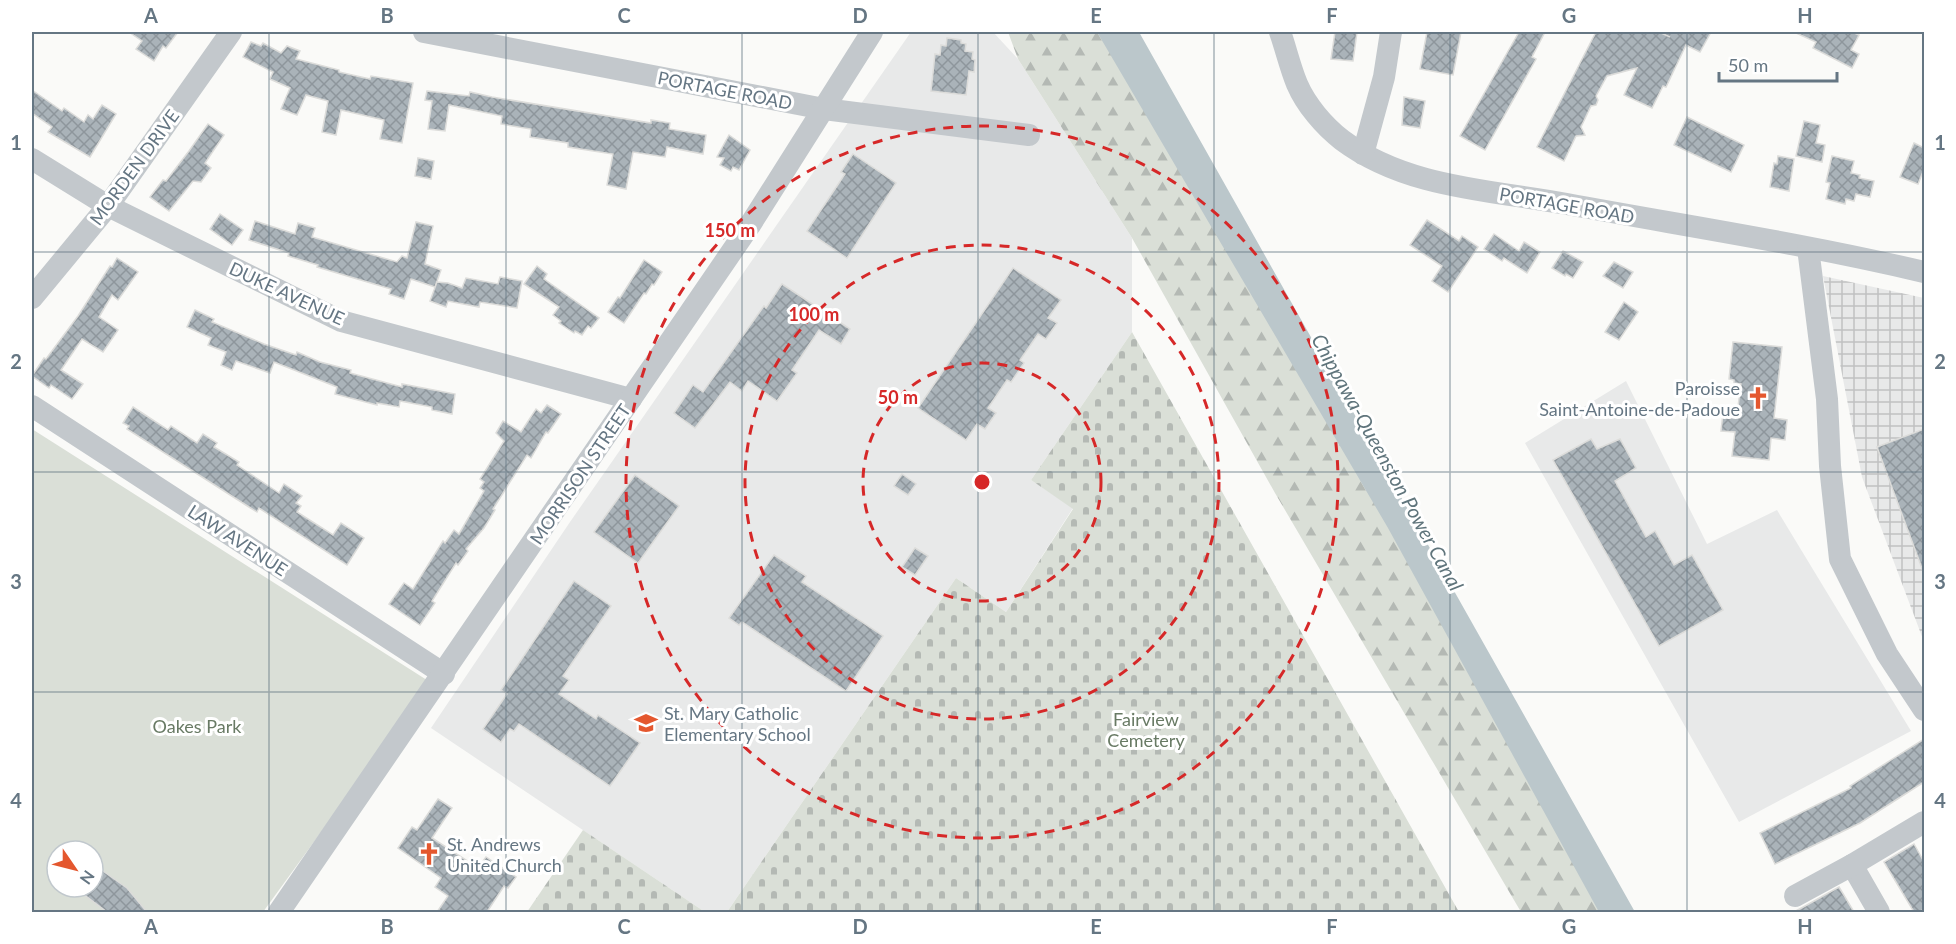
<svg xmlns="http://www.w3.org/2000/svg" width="1956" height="944" font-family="Lato,sans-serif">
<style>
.built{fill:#e8e9e9}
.industrial{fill:url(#industrial-grid)}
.green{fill:#dadfd7;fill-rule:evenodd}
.forest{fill:url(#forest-firs)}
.cemetery{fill:url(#cemetery-stones)}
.water{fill:#bbc7cb}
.building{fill:url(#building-cross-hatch);stroke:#dcdcda;stroke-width:1.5}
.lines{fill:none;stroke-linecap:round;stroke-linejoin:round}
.minor{stroke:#c3c8cc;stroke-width:22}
.grid{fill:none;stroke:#657683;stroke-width:1.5;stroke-opacity:0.55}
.ring{fill:none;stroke:#d62828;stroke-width:3;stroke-dasharray:10 8}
.labels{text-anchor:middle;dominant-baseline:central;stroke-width:6;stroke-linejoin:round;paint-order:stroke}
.street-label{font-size:18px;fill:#657683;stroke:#fff}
.poi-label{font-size:18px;fill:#657683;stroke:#fff;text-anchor:start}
.park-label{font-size:18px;fill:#687a64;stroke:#fff}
.water-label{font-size:20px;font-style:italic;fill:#60757c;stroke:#fff}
.centre{fill:#d62828;stroke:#fff;stroke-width:3}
.ring-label{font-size:18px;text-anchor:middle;font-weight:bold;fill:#d62828;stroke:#fff;stroke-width:6;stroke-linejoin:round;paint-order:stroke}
.neatline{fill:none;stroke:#657683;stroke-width:2}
.grid-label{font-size:20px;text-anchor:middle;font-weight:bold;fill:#657683}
</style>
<defs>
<pattern id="industrial-grid" width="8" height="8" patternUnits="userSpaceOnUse" patternTransform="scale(1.5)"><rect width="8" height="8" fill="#e8e9e9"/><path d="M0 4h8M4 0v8" fill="none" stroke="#c0c1c2"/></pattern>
<pattern id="forest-firs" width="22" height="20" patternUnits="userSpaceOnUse" patternTransform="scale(1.5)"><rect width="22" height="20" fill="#dadfd7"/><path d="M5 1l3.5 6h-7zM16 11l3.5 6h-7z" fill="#b4b9b4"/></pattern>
<pattern id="cemetery-stones" width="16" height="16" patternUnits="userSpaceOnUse" patternTransform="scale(1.5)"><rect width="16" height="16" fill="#dadfd7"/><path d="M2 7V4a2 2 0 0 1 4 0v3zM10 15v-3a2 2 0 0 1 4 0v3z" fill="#b4b9b4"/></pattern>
<pattern id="building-cross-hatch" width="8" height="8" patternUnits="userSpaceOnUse" patternTransform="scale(1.5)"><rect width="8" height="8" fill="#aab3b9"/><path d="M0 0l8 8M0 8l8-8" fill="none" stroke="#8e969c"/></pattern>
</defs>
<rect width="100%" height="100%" fill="#fafaf8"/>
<g class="built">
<polygon points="911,32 993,32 1018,59 1132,238 1132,332 1031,480 1073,508 1006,612 956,578 727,912 705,912 431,728 570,522"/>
<polygon points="1626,381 1707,544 1777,510 1911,731 1739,822 1525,443"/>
</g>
<polygon class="industrial" points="1823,276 1924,298 1924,642 1862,477"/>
<path class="green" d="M 32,429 L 430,682 L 263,912 L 32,912 ZM 57,851 L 93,851 L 93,887 L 57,887 Z"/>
<polygon class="forest" points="1008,32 1114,32 1607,912 1521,912 1275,493 1132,238 1018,59"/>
<g class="cemetery">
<polygon points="1132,332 1459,912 727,912 956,578 1006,612 1073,509 1031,480"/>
<polygon points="583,830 705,912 527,912"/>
</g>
<polygon class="water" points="1097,32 1139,32 1635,912 1599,912 1388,528"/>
<g class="building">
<polygon points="129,32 178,32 166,48 163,46 154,61 136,49 142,41"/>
<polygon points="1335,32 1357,32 1353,61 1331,59"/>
<polygon points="1427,32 1461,32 1453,75 1420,69"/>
<polygon points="1519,32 1545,32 1532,57 1536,59 1485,150 1460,136"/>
<polygon points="1596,32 1659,32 1670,37 1659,32 1711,32 1700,52 1686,45 1666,87 1663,86 1652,108 1624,95 1637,68 1607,76 1596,96 1598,100 1596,105 1591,106 1581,127 1585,135 1576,136 1564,161 1537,147"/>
<polygon points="1794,32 1852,32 1859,35 1851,50 1859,54 1852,68 1813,48 1816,42"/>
<polygon points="947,38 961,40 961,43 966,44 965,51 973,52 972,59 975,60 974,72 969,71 966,95 931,91 935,54 940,55 941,45 946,46"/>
<polygon points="251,42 261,46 263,43 281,53 287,46 300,51 296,59 339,70 339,72 370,79 371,76 413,83 402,143 380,139 384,120 341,110 336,135 322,132 328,101 306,95 297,115 281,109 290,88 270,79 273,72 243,57"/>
<polygon points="32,90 62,111 64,108 84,122 88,115 93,119 102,105 116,114 90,157 48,132 52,127 32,113"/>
<polygon points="427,91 469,96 470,92 492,97 651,123 651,120 670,123 669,129 706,135 703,154 667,147 665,157 633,152 626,189 607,185 613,154 568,147 568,143 530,137 531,129 501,124 502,116 449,105 445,131 428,129 432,101 425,100"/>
<polygon points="1404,97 1425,101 1420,128 1402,125"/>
<polygon points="1687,117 1744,145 1731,172 1674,145"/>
<polygon points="1804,121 1820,125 1816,143 1825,145 1822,162 1796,156"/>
<polygon points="208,124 224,135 205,163 211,168 201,182 193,181 169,211 150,197 163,180 166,181 189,151"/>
<polygon points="729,135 750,150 739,170 733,167 731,171 720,165 724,158 717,157"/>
<polygon points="1914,143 1924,148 1924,169 1918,184 1900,177"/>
<polygon points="853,154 896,183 847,258 807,231 845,174 841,172"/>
<polygon points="1778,156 1794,159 1789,191 1770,187 1774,163 1777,164"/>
<polygon points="1832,156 1854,161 1851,173 1860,175 1859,178 1874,181 1870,197 1856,194 1854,201 1846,199 1845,204 1826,199 1830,183 1826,182"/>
<polygon points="418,158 434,161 431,179 415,176"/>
<polygon points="220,214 243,230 232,245 210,229"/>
<polygon points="1427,220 1459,241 1462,236 1478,247 1448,292 1432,281 1442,266 1410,245"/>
<polygon points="255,221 295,234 298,223 315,228 312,237 397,262 402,256 407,258 416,222 433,226 425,264 441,270 435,287 411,279 404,299 389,294 391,289 317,267 318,265 288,256 289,253 249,240"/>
<polygon points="1494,234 1519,251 1524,242 1540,252 1527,273 1504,258 1502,261 1484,249"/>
<polygon points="1563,251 1583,262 1573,278 1566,274 1565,276 1552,268"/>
<polygon points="117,258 138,272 118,300 112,295 99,317 118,330 103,352 82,339 61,370 83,384 72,399 51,385 49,388 32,376 44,358 46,359 78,316 110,266 112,267"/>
<polygon points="644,260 662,272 654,285 652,284 646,294 644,293 624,323 608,312 618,297 620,298"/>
<polygon points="1614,262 1633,272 1623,288 1603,276"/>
<polygon points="537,266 547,274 544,279 599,318 591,328 588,326 582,335 575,331 574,333 559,323 561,321 553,315 559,307 524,284"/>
<polygon points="1013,268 1061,300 1048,318 1057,323 1046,339 1038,334 1020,360 1024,363 1011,382 1007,380 988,408 996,413 985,429 977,424 966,440 918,408"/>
<polygon points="500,277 522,281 517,308 480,302 479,307 448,301 446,307 430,301 437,282 448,283 462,288 466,278 498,284"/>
<polygon points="782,284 850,329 841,344 819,330 792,370 797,373 777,401 748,381 742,391 730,382 695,428 674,413 693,385 703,392 764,306 766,308"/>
<polygon points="1624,302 1638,312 1619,340 1605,332"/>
<polygon points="195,310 214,319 212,322 264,344 296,355 297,352 320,362 351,370 350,373 402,387 402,384 455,394 452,414 432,410 432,407 400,401 399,407 377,403 377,405 335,394 337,387 274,362 270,373 236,361 232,370 221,365 226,352 208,345 211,338 187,327"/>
<polygon points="1733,342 1782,347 1774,418 1787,420 1785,440 1771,438 1769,460 1732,456 1735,432 1721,431 1723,413 1737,414 1741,384 1734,383 1734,380 1729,379"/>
<polygon points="547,405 561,414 548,433 546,432 531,458 527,455 493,509 495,510 484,528 466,549 468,551 458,565 456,563 432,601 435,603 420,625 389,604 404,583 413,589 443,541 445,543 454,530 459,534 484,491 480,488 484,482 480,479 504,441 496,433 503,421 521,432 536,409 541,413"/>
<polygon points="133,407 168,430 171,426 197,443 203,434 217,443 214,447 239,462 237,465 279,493 284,484 302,496 296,503 301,506 297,512 333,535 341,523 364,538 347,565 259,508 257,512 249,507 127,429 129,426 123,423"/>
<polygon points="1924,429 1924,571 1923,571 1877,447"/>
<polygon points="1591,439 1597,449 1620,439 1636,468 1615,481 1646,537 1655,531 1674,565 1692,555 1723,610 1659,646 1553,460"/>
<polygon points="902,474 916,484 908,495 894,486"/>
<polygon points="635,475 679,506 638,563 594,532"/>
<polygon points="915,548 928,556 915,575 902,567"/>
<polygon points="774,555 806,576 802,582 883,636 846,691 742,622 739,625 729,618"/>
<polygon points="574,581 611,606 563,676 569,680 559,694 596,719 598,715 640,743 610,786 519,724 514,731 510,729 501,742 483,729 507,694 501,690"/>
<polygon points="1924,739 1924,782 1860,823 1775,864 1760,833 1851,788 1850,786"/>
<polygon points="438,799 452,808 432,838 478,868 486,857 516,877 508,888 504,886 487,912 437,912 448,896 435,887 441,878 398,848 412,827 417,830"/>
<polygon points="1914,844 1924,862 1924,909 1919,912 1914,912 1884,862"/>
<polygon points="93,864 127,888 147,912 107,912 74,887 93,887"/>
<polygon points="1839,887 1854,912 1794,912 1807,905"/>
</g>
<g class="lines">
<g class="minor">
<polyline points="424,32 824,109 1029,135"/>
<path d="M 1280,32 C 1286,49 1290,67 1297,84 C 1306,105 1324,126 1342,140 C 1406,188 1490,190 1567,204 C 1686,226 1806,244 1924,272"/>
<polyline points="1363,154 1384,77 1391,32"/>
<polyline points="32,159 108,206 341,321 631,399"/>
<polyline points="1808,248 1827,399 1830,466 1840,559 1887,654 1924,710"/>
<polyline points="32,298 108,206 231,32"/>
<polyline points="32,406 444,674"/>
<polyline points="1852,865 1879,912"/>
<polyline points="1795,896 1852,865 1924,822"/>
<polyline points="279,912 750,225 872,32"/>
</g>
</g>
<path class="grid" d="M 269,32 L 269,912M 506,32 L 506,912M 742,32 L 742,912M 978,32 L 978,912M 1214,32 L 1214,912M 1450,32 L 1450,912M 1687,32 L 1687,912M 32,252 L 1924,252M 32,472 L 1924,472M 32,692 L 1924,692"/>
<g class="ring">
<circle cx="982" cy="482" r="119"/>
<circle cx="982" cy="482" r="237"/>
<circle cx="982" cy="482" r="356"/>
</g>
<defs>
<g id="church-bare" transform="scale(1.8)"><path d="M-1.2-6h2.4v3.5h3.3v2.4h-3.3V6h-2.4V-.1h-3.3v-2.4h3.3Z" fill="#e4572e" stroke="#fff" stroke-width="2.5" paint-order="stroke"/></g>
<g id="school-bare" transform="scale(1.8)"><path d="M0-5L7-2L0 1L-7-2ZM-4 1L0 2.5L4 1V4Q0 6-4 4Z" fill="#e4572e" stroke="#fff" stroke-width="2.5" paint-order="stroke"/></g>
</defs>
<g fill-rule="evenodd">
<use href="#church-bare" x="1758" y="398"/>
<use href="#school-bare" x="646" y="723"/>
<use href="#church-bare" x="429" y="854"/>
</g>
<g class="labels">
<g class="street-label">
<text transform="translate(725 90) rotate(11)">PORTAGE ROAD</text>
<text transform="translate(134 167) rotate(-54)">MORDEN DRIVE</text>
<text transform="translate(1567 205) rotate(10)">PORTAGE ROAD</text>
<text transform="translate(287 293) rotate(25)">DUKE AVENUE</text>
<text transform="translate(580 474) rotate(-56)">MORRISON STREET</text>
<text transform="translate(238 540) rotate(33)">LAW AVENUE</text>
</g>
<g class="poi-label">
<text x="1740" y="388" text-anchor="end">Paroisse<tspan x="1740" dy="21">Saint-Antoine-de-Padoue</tspan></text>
<text x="664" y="713">St. Mary Catholic<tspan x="664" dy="21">Elementary School</tspan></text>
<text x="447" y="844">St. Andrews<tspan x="447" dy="21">United Church</tspan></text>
</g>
<g class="park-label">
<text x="1146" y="719">Fairview<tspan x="1146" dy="21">Cemetery</tspan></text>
<text x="197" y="726">Oakes Park</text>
</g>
<g class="water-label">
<text transform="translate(1388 462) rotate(61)">Chippawa-Queenston Power Canal</text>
</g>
</g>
<circle cx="982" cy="482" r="9" class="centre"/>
<g class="ring-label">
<text x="730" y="237">150 m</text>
<text x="814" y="321">100 m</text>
<text x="898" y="404">50 m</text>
</g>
<rect width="1956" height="944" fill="none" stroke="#ffffff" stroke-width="66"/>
<g transform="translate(75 869) rotate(125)"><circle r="28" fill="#ffffff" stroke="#c1c8cd" stroke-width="1.5"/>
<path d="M0-4.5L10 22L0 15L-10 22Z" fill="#e4572e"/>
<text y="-9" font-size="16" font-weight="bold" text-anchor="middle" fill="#657683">N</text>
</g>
<path d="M1719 72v9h118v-9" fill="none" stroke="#657683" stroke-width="3"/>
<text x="1728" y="72" font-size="18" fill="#657683" stroke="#ffffff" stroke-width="4.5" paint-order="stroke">50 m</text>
<rect x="33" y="33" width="1890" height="878" class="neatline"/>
<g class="grid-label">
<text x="151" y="23">A</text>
<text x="387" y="23">B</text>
<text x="624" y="23">C</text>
<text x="860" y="23">D</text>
<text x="1096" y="23">E</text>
<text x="1332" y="23">F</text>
<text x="1569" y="23">G</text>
<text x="1805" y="23">H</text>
<text x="16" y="150">1</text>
<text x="1940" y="150">1</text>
<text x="16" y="369">2</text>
<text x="1940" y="369">2</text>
<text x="16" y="589">3</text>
<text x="1940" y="589">3</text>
<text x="16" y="808">4</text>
<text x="1940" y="808">4</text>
<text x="151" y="934">A</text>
<text x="387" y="934">B</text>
<text x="624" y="934">C</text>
<text x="860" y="934">D</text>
<text x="1096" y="934">E</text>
<text x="1332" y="934">F</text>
<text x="1569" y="934">G</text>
<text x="1805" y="934">H</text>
</g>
</svg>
